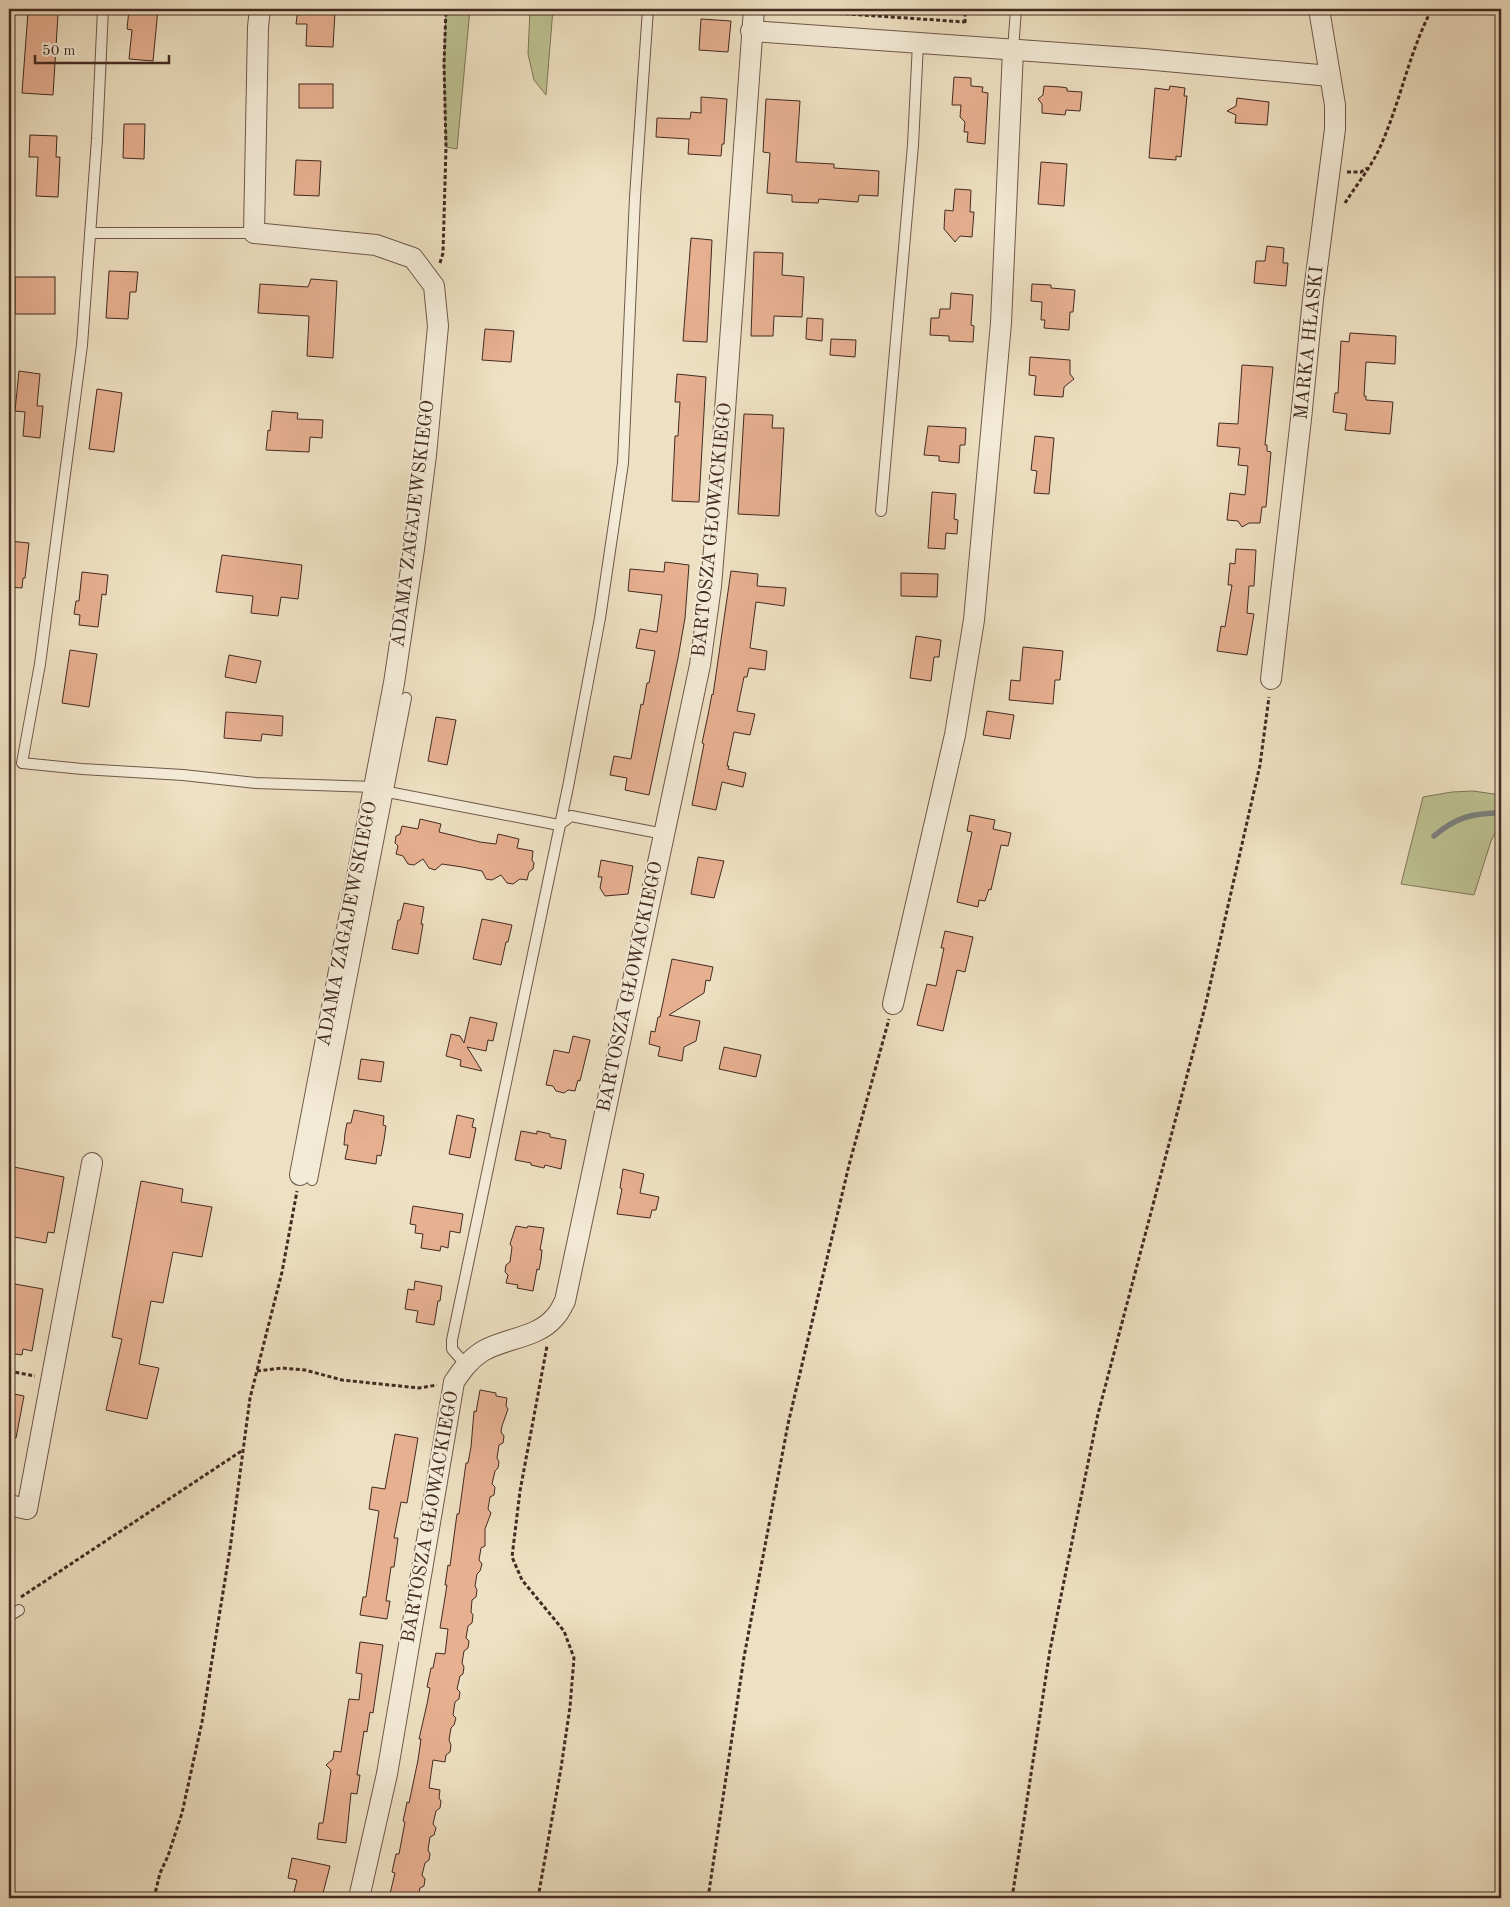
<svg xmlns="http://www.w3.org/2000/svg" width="1510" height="1907" font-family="'Old Standard TT',serif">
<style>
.green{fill:#bcc191;stroke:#807659}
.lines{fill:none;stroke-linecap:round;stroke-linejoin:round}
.stream{stroke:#7a807f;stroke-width:5.5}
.building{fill:#e7b091;stroke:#432a21}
.lane-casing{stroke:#6e5849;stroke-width:12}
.street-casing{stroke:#6e5849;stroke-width:22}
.path{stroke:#432a21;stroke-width:3;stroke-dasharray:4 2.5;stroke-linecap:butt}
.lane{stroke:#f4ebd7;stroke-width:10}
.street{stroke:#f4ebd7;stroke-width:20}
.labels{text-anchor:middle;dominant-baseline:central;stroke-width:4;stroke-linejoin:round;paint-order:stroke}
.street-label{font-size:19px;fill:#432a21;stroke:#f4ebd7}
</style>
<rect width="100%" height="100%" fill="#eee0c2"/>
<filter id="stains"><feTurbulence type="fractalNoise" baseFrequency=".004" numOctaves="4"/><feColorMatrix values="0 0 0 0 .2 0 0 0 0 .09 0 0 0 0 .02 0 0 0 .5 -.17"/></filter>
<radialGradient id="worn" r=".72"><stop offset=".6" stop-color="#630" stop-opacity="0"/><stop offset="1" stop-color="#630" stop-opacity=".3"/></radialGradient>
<g class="green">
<polygon points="446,9 470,9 457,149 446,147 444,64"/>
<polygon points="530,9 553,9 546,95 534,80 528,54"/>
<polygon points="1473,791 1501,795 1501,830 1495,833 1491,841 1474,895 1401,884 1423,797 1452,792"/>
</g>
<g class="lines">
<path class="stream" d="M 1434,836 C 1456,817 1473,813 1501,813"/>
</g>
<g class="building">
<polygon points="129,9 158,9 153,61 129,59 132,30 127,29"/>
<polygon points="298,9 319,9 319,11 335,12 333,47 306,46 307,24 296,24"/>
<polygon points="28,12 58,14 53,95 22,93"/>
<polygon points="701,19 731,21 728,52 699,50"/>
<polygon points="954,77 971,78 971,86 983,87 982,92 988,93 985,144 967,142 968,132 964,132 965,122 960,117 961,105 952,105"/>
<rect x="299" y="84" width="34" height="24"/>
<polygon points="1044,86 1061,87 1067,88 1067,91 1082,92 1080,111 1066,110 1065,115 1042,113 1042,104 1038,99 1043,95"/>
<polygon points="1170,86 1185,88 1184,96 1187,96 1181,157 1176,156 1176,160 1149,158 1155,88 1169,90"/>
<polygon points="701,97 727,99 724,144 722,144 721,156 688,154 689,139 656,137 657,118 690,119 691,112 701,113"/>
<polygon points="1237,98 1269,102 1267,125 1235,123 1236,115 1227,111 1236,106"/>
<polygon points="766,99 800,101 796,162 834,164 834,168 879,171 878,196 859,195 858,202 819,199 818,203 792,202 792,195 767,193 770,153 763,152"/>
<polygon points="124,124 145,124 144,159 123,158"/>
<polygon points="30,135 57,136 56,157 60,157 58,197 36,196 38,157 29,157"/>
<polygon points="296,160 321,161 319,196 294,195"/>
<polygon points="1041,162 1067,164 1064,206 1038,204"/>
<polygon points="955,189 971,190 970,212 974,212 972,237 960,236 955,242 944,229 945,210 953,211"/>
<polygon points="691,238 712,240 707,342 683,341"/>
<polygon points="1267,246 1284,248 1283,263 1288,263 1286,286 1254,283 1256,261 1265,261"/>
<polygon points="754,252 783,253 782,275 804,277 802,317 774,316 773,336 751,336"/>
<polygon points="109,271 138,272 136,292 130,292 128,319 106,318"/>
<rect x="15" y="277" width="40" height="37"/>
<polygon points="311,279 337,281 333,358 307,356 309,316 258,313 260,284 308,287"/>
<polygon points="1032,284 1051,285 1051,288 1075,290 1073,312 1070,312 1069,330 1044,328 1045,320 1041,320 1042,302 1031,301"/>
<polygon points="951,293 973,295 971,325 974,326 973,342 949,341 949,336 930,335 931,318 939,318 940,309 950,309"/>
<polygon points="807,318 823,319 822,341 806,339"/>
<polygon points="485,329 514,331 511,362 482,360"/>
<polygon points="1350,333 1396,336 1395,364 1366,362 1364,396 1366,396 1366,400 1393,402 1390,434 1345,430 1347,414 1333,412 1335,393 1338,393 1341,341 1349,342"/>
<polygon points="831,339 856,340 855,357 830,355"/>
<polygon points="1030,357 1070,360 1070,374 1074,379 1064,387 1063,397 1034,395 1036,376 1029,375"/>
<polygon points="1242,365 1273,367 1265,445 1267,445 1267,451 1271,452 1266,507 1262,507 1260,523 1249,523 1242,527 1238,521 1227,520 1230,493 1245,495 1248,466 1238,465 1240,448 1217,446 1219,423 1238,424"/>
<polygon points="19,371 40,374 37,406 43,406 40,438 23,436 25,412 15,411"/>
<polygon points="677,374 706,377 699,502 672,501 675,436 678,436 680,402 675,402"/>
<polygon points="97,389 122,393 114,452 89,449"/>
<polygon points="272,411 298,413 297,419 323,420 322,438 310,437 309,452 266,450 268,430 270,431"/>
<polygon points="744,414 773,415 772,428 784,428 779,516 738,514"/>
<polygon points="928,426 966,428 965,445 960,445 959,463 939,461 939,456 924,455"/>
<polygon points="1035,436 1054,438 1049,494 1034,493 1037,471 1031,470"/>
<polygon points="932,492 956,494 954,519 958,520 957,534 946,533 945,549 928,548"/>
<polygon points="9,541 29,543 25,578 23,578 22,588 9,587"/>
<polygon points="1236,549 1256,550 1254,586 1249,586 1247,613 1254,614 1247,655 1217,651 1221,626 1225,627 1232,585 1228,585 1230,563 1235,564"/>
<polygon points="222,555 302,565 298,599 281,597 278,616 251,613 253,596 216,592"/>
<polygon points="665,562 689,565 685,618 678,658 649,795 625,790 627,778 610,775 614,756 631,759 641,704 643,705 647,683 649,683 655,651 636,648 640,629 657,632 662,595 628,591 630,569 664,572"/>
<polygon points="731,571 758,574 757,586 786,588 784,606 756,602 750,648 767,651 765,670 749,668 747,677 744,677 737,711 755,714 750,735 734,732 727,766 729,766 728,769 746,773 743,787 722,782 716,810 692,805 704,744 702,743 708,715 712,694 713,695"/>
<polygon points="82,572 108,575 106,595 102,594 98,627 79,625 80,615 74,614 76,601 79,601"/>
<polygon points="901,573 938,574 937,597 901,596"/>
<polygon points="916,636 941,640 939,657 934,657 931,681 910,678"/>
<polygon points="1023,647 1063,651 1060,680 1055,680 1053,704 1009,700 1011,680 1020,681"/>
<polygon points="70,650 97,654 89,707 62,703"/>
<polygon points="229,655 261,661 256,683 225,677"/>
<polygon points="987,711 1014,715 1010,739 983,735"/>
<polygon points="226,712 283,716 282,736 262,734 261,741 224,738"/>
<polygon points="436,717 456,720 447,765 428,761"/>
<polygon points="970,815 995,820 993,829 1011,833 1008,846 1001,845 991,890 989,889 985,901 979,900 978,907 957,902 972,832 967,831"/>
<polygon points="420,819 441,824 439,832 480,842 496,844 498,834 519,839 517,848 533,851 532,860 534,863 533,869 529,872 527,880 520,879 513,884 507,883 501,875 492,880 486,879 482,871 462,867 442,864 435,870 429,868 423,859 414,865 408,864 403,856 396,854 398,846 395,843 396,836 400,834 402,826 418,829"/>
<polygon points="698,857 724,861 714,898 691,894"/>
<polygon points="601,860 633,866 628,894 605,896 600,888 602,877 598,877"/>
<polygon points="404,903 424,907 421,924 423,924 418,954 392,949 398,920 400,920"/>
<polygon points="482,919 512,925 508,942 506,942 501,965 473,959"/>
<polygon points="945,931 973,937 965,972 957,970 943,1031 917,1025 927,984 936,986 944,948 941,948"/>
<polygon points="672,959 713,967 710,981 706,980 704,993 669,1015 700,1021 696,1041 684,1047 682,1061 658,1056 660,1047 649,1044 651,1031 655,1032 658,1017 660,1017"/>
<polygon points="470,1017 497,1023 493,1041 488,1040 486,1051 467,1047 482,1071 460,1066 461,1060 446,1056 451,1034 460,1036 464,1043"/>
<polygon points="573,1036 590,1040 580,1081 578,1080 575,1091 568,1090 564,1093 556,1091 553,1086 546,1085 554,1050 569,1053"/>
<polygon points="724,1047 761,1055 756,1077 719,1069"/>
<polygon points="361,1059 384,1062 381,1082 358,1079"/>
<polygon points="354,1110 384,1116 383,1125 386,1126 384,1140 381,1156 377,1155 376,1164 345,1159 348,1145 344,1145 345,1133 347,1123 351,1123"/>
<polygon points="457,1115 474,1119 472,1127 476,1128 470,1158 449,1154"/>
<polygon points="521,1131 537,1134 537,1131 550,1134 550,1137 566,1140 561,1169 545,1165 544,1168 531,1165 531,1163 515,1160"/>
<polygon points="9,1166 64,1177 54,1233 48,1232 46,1243 9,1236"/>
<polygon points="623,1169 644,1174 640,1193 659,1197 656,1210 652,1210 650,1218 617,1214 622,1189 620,1188"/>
<polygon points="141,1181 183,1189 181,1202 212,1207 202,1257 173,1252 163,1303 151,1301 139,1364 159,1368 147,1419 106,1410 122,1339 112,1337"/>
<polygon points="413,1206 463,1214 460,1233 450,1231 448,1248 441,1246 440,1251 421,1248 423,1234 415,1233 416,1225 410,1224"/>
<polygon points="516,1226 527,1228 528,1226 544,1228 540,1250 542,1250 541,1260 539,1270 537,1269 533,1291 517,1288 518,1285 506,1283 508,1275 505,1272 506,1265 510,1262 512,1247 510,1244"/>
<polygon points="415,1281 442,1286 440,1301 438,1301 434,1325 416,1322 418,1311 405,1309 408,1289 414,1290"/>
<polygon points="9,1283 43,1289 32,1351 23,1349 22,1355 9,1353"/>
<polygon points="480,1390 496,1393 496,1396 507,1398 506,1406 508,1409 502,1426 501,1432 504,1436 503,1443 499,1445 497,1458 499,1462 498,1468 495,1471 492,1484 495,1487 494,1495 490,1497 488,1509 491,1513 485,1529 485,1546 481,1548 479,1560 482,1564 480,1571 477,1574 475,1586 477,1590 476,1597 472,1600 471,1612 473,1615 472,1623 468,1626 466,1638 469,1641 468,1648 464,1651 462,1663 464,1667 463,1674 460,1676 457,1689 460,1692 459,1699 455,1702 453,1715 456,1718 454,1725 451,1728 449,1740 451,1745 450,1752 446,1755 445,1762 433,1760 429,1788 440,1790 439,1798 441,1801 440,1808 436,1811 433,1824 436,1828 434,1835 430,1837 428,1850 430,1854 429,1860 425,1863 422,1875 425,1879 424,1886 420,1888 418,1898 389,1898 395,1873 392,1872 396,1854 399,1854 405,1822 403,1821 405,1812 407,1802 409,1803 418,1760 421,1739 419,1739 427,1704 430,1688 427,1687 431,1668 433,1668 436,1653 445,1654 448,1629 440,1628 447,1585 445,1585 448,1565 450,1566 457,1514 459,1514 466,1463 468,1463 471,1447 474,1411 476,1412"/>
<polygon points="9,1393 24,1396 16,1438 9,1437"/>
<polygon points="395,1434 418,1438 407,1503 401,1502 394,1538 398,1538 394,1567 391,1567 386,1601 390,1601 387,1619 360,1615 363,1597 366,1597 379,1511 369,1509 372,1487 385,1489"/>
<polygon points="360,1642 383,1645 373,1713 370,1712 367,1732 364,1731 357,1775 360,1775 357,1794 351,1793 346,1843 317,1839 319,1823 323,1823 331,1770 326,1765 333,1759 334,1751 341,1752 349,1699 359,1700 362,1674 356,1673"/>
<polygon points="292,1858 330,1866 322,1897 294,1892 297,1880 288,1878"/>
</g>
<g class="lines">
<g class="lane-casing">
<g id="lane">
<polyline points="103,9 97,139 82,345 40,664 22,763 82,769 183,775 256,783 374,787"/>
<polyline points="1013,50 1016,9"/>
<polyline points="90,233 254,233"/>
<polyline points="881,511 913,145 918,43"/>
<polyline points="388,792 559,825 571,816 664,834"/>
<polyline points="312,1180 406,698"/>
<polyline points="466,1365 452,1349 452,1340 568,787 600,618 623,463 635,197 648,9"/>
<polyline points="9,1616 19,1610"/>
</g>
</g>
<g class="street-casing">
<g id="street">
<polyline points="260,9 258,27 254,233 376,245 413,258 434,286 438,326 426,455 414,549 394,683 300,1175"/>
<polyline points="751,31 1144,59 1330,76"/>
<polyline points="1271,679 1301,419 1313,299 1335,129 1335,105 1319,9"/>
<polyline points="893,1004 955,735 974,620 1001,323 1013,50"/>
<polyline points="9,1505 27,1509 92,1163"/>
<path d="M 359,1898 L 387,1774 L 454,1382 C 462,1370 470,1359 483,1351 C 505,1338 538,1338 555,1317 C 560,1312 562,1306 565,1301 L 700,665 L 711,586 L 721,466 L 754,9"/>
</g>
</g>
<g class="path">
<polyline points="774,9 965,22"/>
<polyline points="965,23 965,9"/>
<polyline points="1347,172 1361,172 1367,168"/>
<path d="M 1345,203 C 1357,184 1372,166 1381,145 C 1401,100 1409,52 1432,9"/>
<polyline points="440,263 443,253 446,147 444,64 446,9"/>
<polyline points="9,1192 10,1193"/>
<polyline points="9,1371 35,1376"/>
<polyline points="257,1371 282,1368 305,1370 342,1380 419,1388 437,1385"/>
<polyline points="21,1597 243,1450"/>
<polyline points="154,1898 160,1873 168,1856 182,1813 202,1722 230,1549 250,1398 282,1272 297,1191"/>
<polyline points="538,1898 561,1768 570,1707 574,1658 564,1631 522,1580 512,1557 520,1491 547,1346"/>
<polyline points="708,1898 744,1657 788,1424 849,1165 889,1019"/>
<polyline points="1012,1898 1050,1650 1098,1414 1205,1007 1260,765 1269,697"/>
</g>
<use href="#lane" class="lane"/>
<use href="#street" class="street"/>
</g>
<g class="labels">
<g class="street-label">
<text transform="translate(1310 343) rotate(-84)">MARKA HŁASKI</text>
<text transform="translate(414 524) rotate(-83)">ADAMA ZAGAJEWSKIEGO</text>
<text transform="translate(713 530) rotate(-84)">BARTOSZA GŁOWACKIEGO</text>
<text transform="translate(348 924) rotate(-79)">ADAMA ZAGAJEWSKIEGO</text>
<text transform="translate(631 987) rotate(-78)">BARTOSZA GŁOWACKIEGO</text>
<text transform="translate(431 1517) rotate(-80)">BARTOSZA GŁOWACKIEGO</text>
</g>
</g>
<rect width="1510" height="1907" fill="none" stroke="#eee0c2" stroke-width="30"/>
<rect x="10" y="10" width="1490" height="1887" fill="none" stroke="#432a21" stroke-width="2.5"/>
<rect x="15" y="15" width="1480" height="1877" fill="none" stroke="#432a21"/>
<path d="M35 55v8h134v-8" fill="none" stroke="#432a21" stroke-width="2.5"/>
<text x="42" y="55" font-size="15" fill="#432a21" stroke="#f4ebd7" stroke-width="4" paint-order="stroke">50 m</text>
<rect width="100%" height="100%" filter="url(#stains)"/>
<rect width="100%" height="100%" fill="url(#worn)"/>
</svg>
